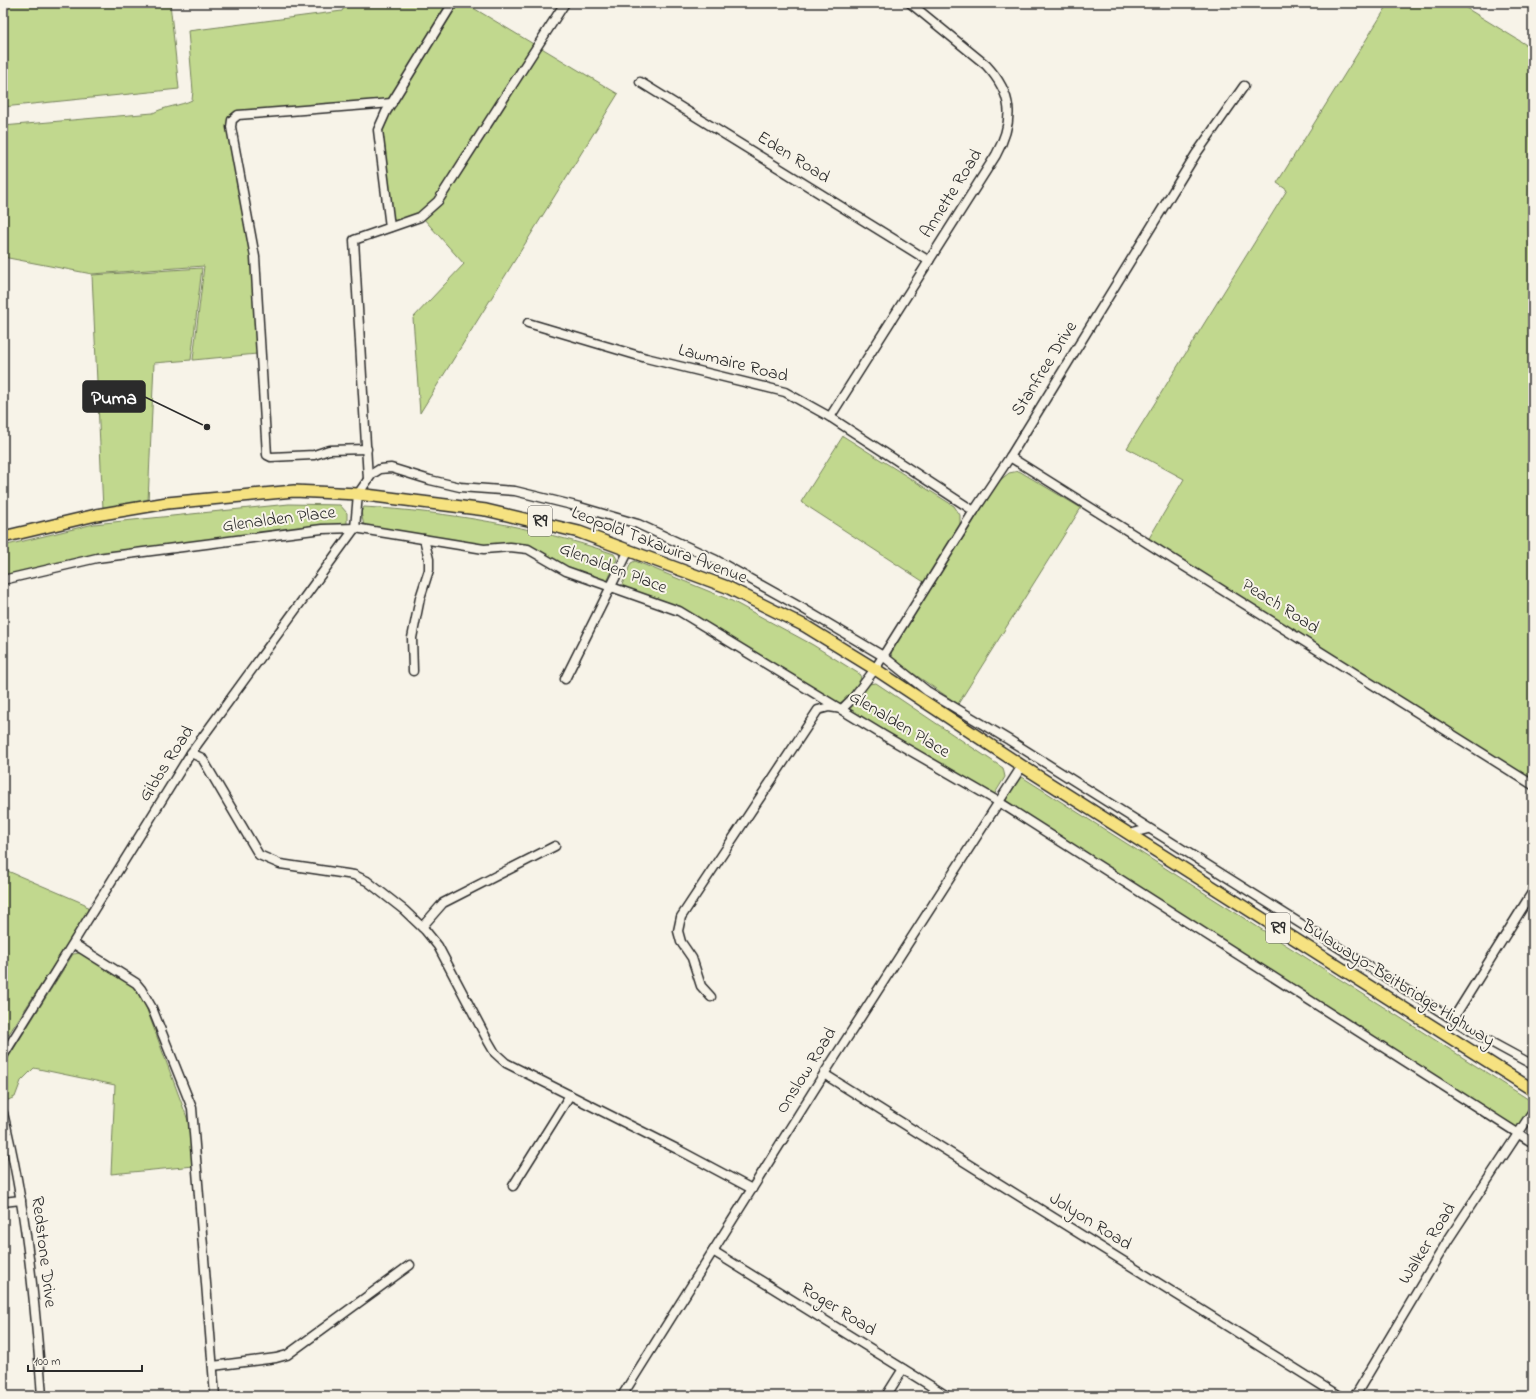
<svg xmlns="http://www.w3.org/2000/svg" width="1536" height="1399" font-family="'Indie Flower',sans-serif">
<style>
.green{fill:#c1d88e;stroke:#76825c}
.lines{fill:none;stroke-linecap:round;stroke-linejoin:round}
.minor-casing{stroke:#2b2b2b;stroke-width:11}
.highway-casing{stroke:#2b2b2b;stroke-width:14}
.minor{stroke:#f7f3e8;stroke-width:8}
.highway{stroke:#f6e281;stroke-width:11}
.labels{text-anchor:middle;dominant-baseline:central;stroke-width:4;stroke-linejoin:round;paint-order:stroke}
.shield{fill:#f7f3e8;stroke:#686764;stroke-width:1}
.shield-label{font-size:17px;font-weight:bold;fill:#2b2b2b}
.street-label{font-size:18px;fill:#2b2b2b;stroke:#f7f3e8}
.leader{fill:none;stroke:#2b2b2b;stroke-width:1.5}
.callout-dot{fill:#2b2b2b;stroke:#f7f3e8;stroke-width:1.5}
.callout{fill:#2b2b2b;stroke:#2b2b2b;stroke-width:1.5}
.callout-label{font-size:19px;text-anchor:middle;font-weight:bold;fill:#fff}
</style>
<rect width="100%" height="100%" fill="#f7f3e8"/>
<filter id="ink" filterUnits="userSpaceOnUse"><feTurbulence type="fractalNoise" baseFrequency=".025" numOctaves="2"/><feDisplacementMap in="SourceGraphic" scale="8" xChannelSelector="R" yChannelSelector="G"/><feConvolveMatrix kernelMatrix="1 2 1 2 8 2 1 2 1" color-interpolation-filters="sRGB"/></filter>
<g filter="url(#ink)">
<g class="green">
<polygon points="3,3 170,3 179,89 3,107"/>
<path d="M 347,3 L 447,3 L 389,99 L 236,113 L 228,119 L 227,128 L 252,258 L 257,354 L 193,360 L 204,266 L 92,274 L 3,257 L 3,126 L 153,113 C 166,106 180,106 192,100 L 193,91 L 188,31 L 342,11 Z"/>
<polygon points="459,3 465,3 535,45 435,199 418,214 392,223 382,130 389,113"/>
<polygon points="1389,3 1458,3 1533,49 1533,780 1148,540 1184,479 1127,448 1287,190 1277,183"/>
<polygon points="540,47 618,94 420,413 413,318 464,264 423,218"/>
<polygon points="202,268 191,360 154,363 148,502 103,509 92,275"/>
<polygon points="843,436 954,506 960,515 960,526 924,582 801,502"/>
<polygon points="1019,471 1081,508 958,704 892,659 891,651 999,481 1009,473"/>
<polygon points="289,504 340,505 347,513 347,524 343,526 97,556 3,578 3,546 94,524"/>
<path d="M 364,507 C 449,512 533,526 614,554 L 617,559 L 607,582 L 566,569 L 541,555 L 364,526 L 361,512 Z"/>
<path d="M 635,561 L 730,600 L 813,645 L 861,675 C 860,689 850,698 838,704 L 681,609 L 621,587 L 631,563 Z"/>
<polygon points="876,683 1003,768 1005,777 994,795 978,788 847,709 868,684"/>
<polygon points="1019,775 1531,1101 1533,1107 1518,1131 1002,801"/>
<polygon points="3,869 85,904 89,911 3,1043"/>
<polygon points="80,953 117,974 135,986 143,999 189,1123 194,1166 111,1174 115,1085 34,1068 21,1081 15,1097 6,1101 3,1099 3,1066 73,954"/>
</g>
<g class="lines">
<g class="minor-casing">
<g id="minor">
<polyline points="640,82 929,261"/>
<polyline points="390,227 378,130 386,112 453,3"/>
<polyline points="528,323 646,358 785,392 830,417 974,511"/>
<path d="M 830,417 L 996,155 C 1015,120 1013,94 986,65 L 910,3"/>
<polyline points="367,449 329,450 314,455 271,457 267,455 255,257 231,127 232,120 238,115 392,103"/>
<polyline points="1010,457 1533,785"/>
<polyline points="368,479 354,240 420,217 438,201 565,3"/>
<polyline points="3,580 97,558 322,529 355,528 484,549 510,547 528,549 566,571 679,611 883,735 999,802 1533,1143"/>
<polyline points="413,671 412,638 420,598 429,570 429,559 424,539"/>
<polyline points="565,679 629,550"/>
<polyline points="191,753 202,758 259,855 280,864 354,875 367,881 404,910 425,930 438,946 488,1041 495,1053 506,1063 677,1149 752,1189"/>
<polyline points="1129,834 1148,829"/>
<polyline points="422,927 443,903 555,846"/>
<polyline points="74,944 136,983 141,989 152,1008 192,1108 215,1396"/>
<polyline points="711,997 701,986 692,958 681,942 678,931 681,917 818,710 829,707 842,709 853,698 875,669 974,511 1010,457 1196,154 1244,86"/>
<polyline points="1453,1019 1533,891"/>
<polyline points="3,1056 191,753 355,528 358,494 372,474 380,469 391,468 430,480 460,487 515,491 580,507 638,524 716,560 802,608 883,656 927,691 1009,740 1476,1034 1533,1065"/>
<polyline points="824,1074 1339,1396"/>
<path d="M 3,1113 C 26,1206 35,1301 42,1396"/>
<polyline points="513,1186 570,1095"/>
<polyline points="3,1202 21,1200"/>
<polyline points="713,1251 947,1396"/>
<polyline points="213,1366 276,1358 287,1355 410,1265"/>
<polyline points="622,1396 824,1074 1022,766"/>
<polyline points="886,1396 903,1369"/>
<polyline points="1355,1396 1448,1240 1533,1111"/>
</g>
</g>
<g class="highway-casing">
<polyline id="highway" points="3,537 96,515 167,503 294,491 358,494 486,510 579,532 727,587 805,626 875,669 1022,766 1533,1090"/>
</g>
<use href="#minor" class="minor"/>
<use href="#highway" class="highway"/>
</g>
</g>
<g class="labels">
<g class="shield">
<rect x="528" y="506" width="24" height="30" rx="3"/>
<rect x="1266" y="913" width="24" height="30" rx="3"/>
</g>
<g class="shield-label">
<text x="540" y="521">R9</text>
<text x="1278" y="928">R9</text>
</g>
<g class="street-label">
<text transform="translate(793 158) rotate(32)">Eden Road</text>
<text transform="translate(952 194) rotate(-58)">Annette Road</text>
<text transform="translate(733 364) rotate(14)">Lawmaire Road</text>
<text transform="translate(1045 369) rotate(-58)">Stanfree Drive</text>
<text transform="translate(279 520) rotate(-7)">Glenalden Place</text>
<text transform="translate(659 546) rotate(21)">Leopold Takawira Avenue</text>
<text transform="translate(613 569) rotate(21)">Glenalden Place</text>
<text transform="translate(1280 607) rotate(32)">Peach Road</text>
<text transform="translate(899 725) rotate(31)">Glenalden Place</text>
<text transform="translate(167 764) rotate(-57)">Gibbs Road</text>
<text transform="translate(1398 984) rotate(32)">Bulawayo-Beitbridge Highway</text>
<text transform="translate(807 1071) rotate(-58)">Onslow Road</text>
<text transform="translate(1090 1222) rotate(32)">Jolyon Road</text>
<text transform="translate(1428 1244) rotate(-58)">Walker Road</text>
<text transform="translate(43 1252) rotate(83)">Redstone Drive</text>
<text transform="translate(838 1310) rotate(32)">Roger Road</text>
</g>
</g>
<path class="leader" d="M207 427L145 397"/>
<circle class="callout-dot" cx="207" cy="427" r="4"/>
<rect class="callout" x="83" y="381" width="62" height="31" rx="4"/>
<g class="callout-label">
<text x="114" y="404">Puma</text>
</g>
<rect width="1536" height="1399" fill="none" stroke="#f7f3e8" stroke-width="16"/>
<rect x="8" y="8" width="1520" height="1383" fill="none" stroke="#2b2b2b" stroke-width="1.5" filter="url(#ink)"/>
<path d="M28 1365v6h114v-6" fill="none" stroke="#2b2b2b" stroke-width="2"/>
<text x="34" y="1365" font-size="12" fill="#2b2b2b" stroke="#f7f3e8" stroke-width="3" paint-order="stroke">100 m</text>
</svg>
